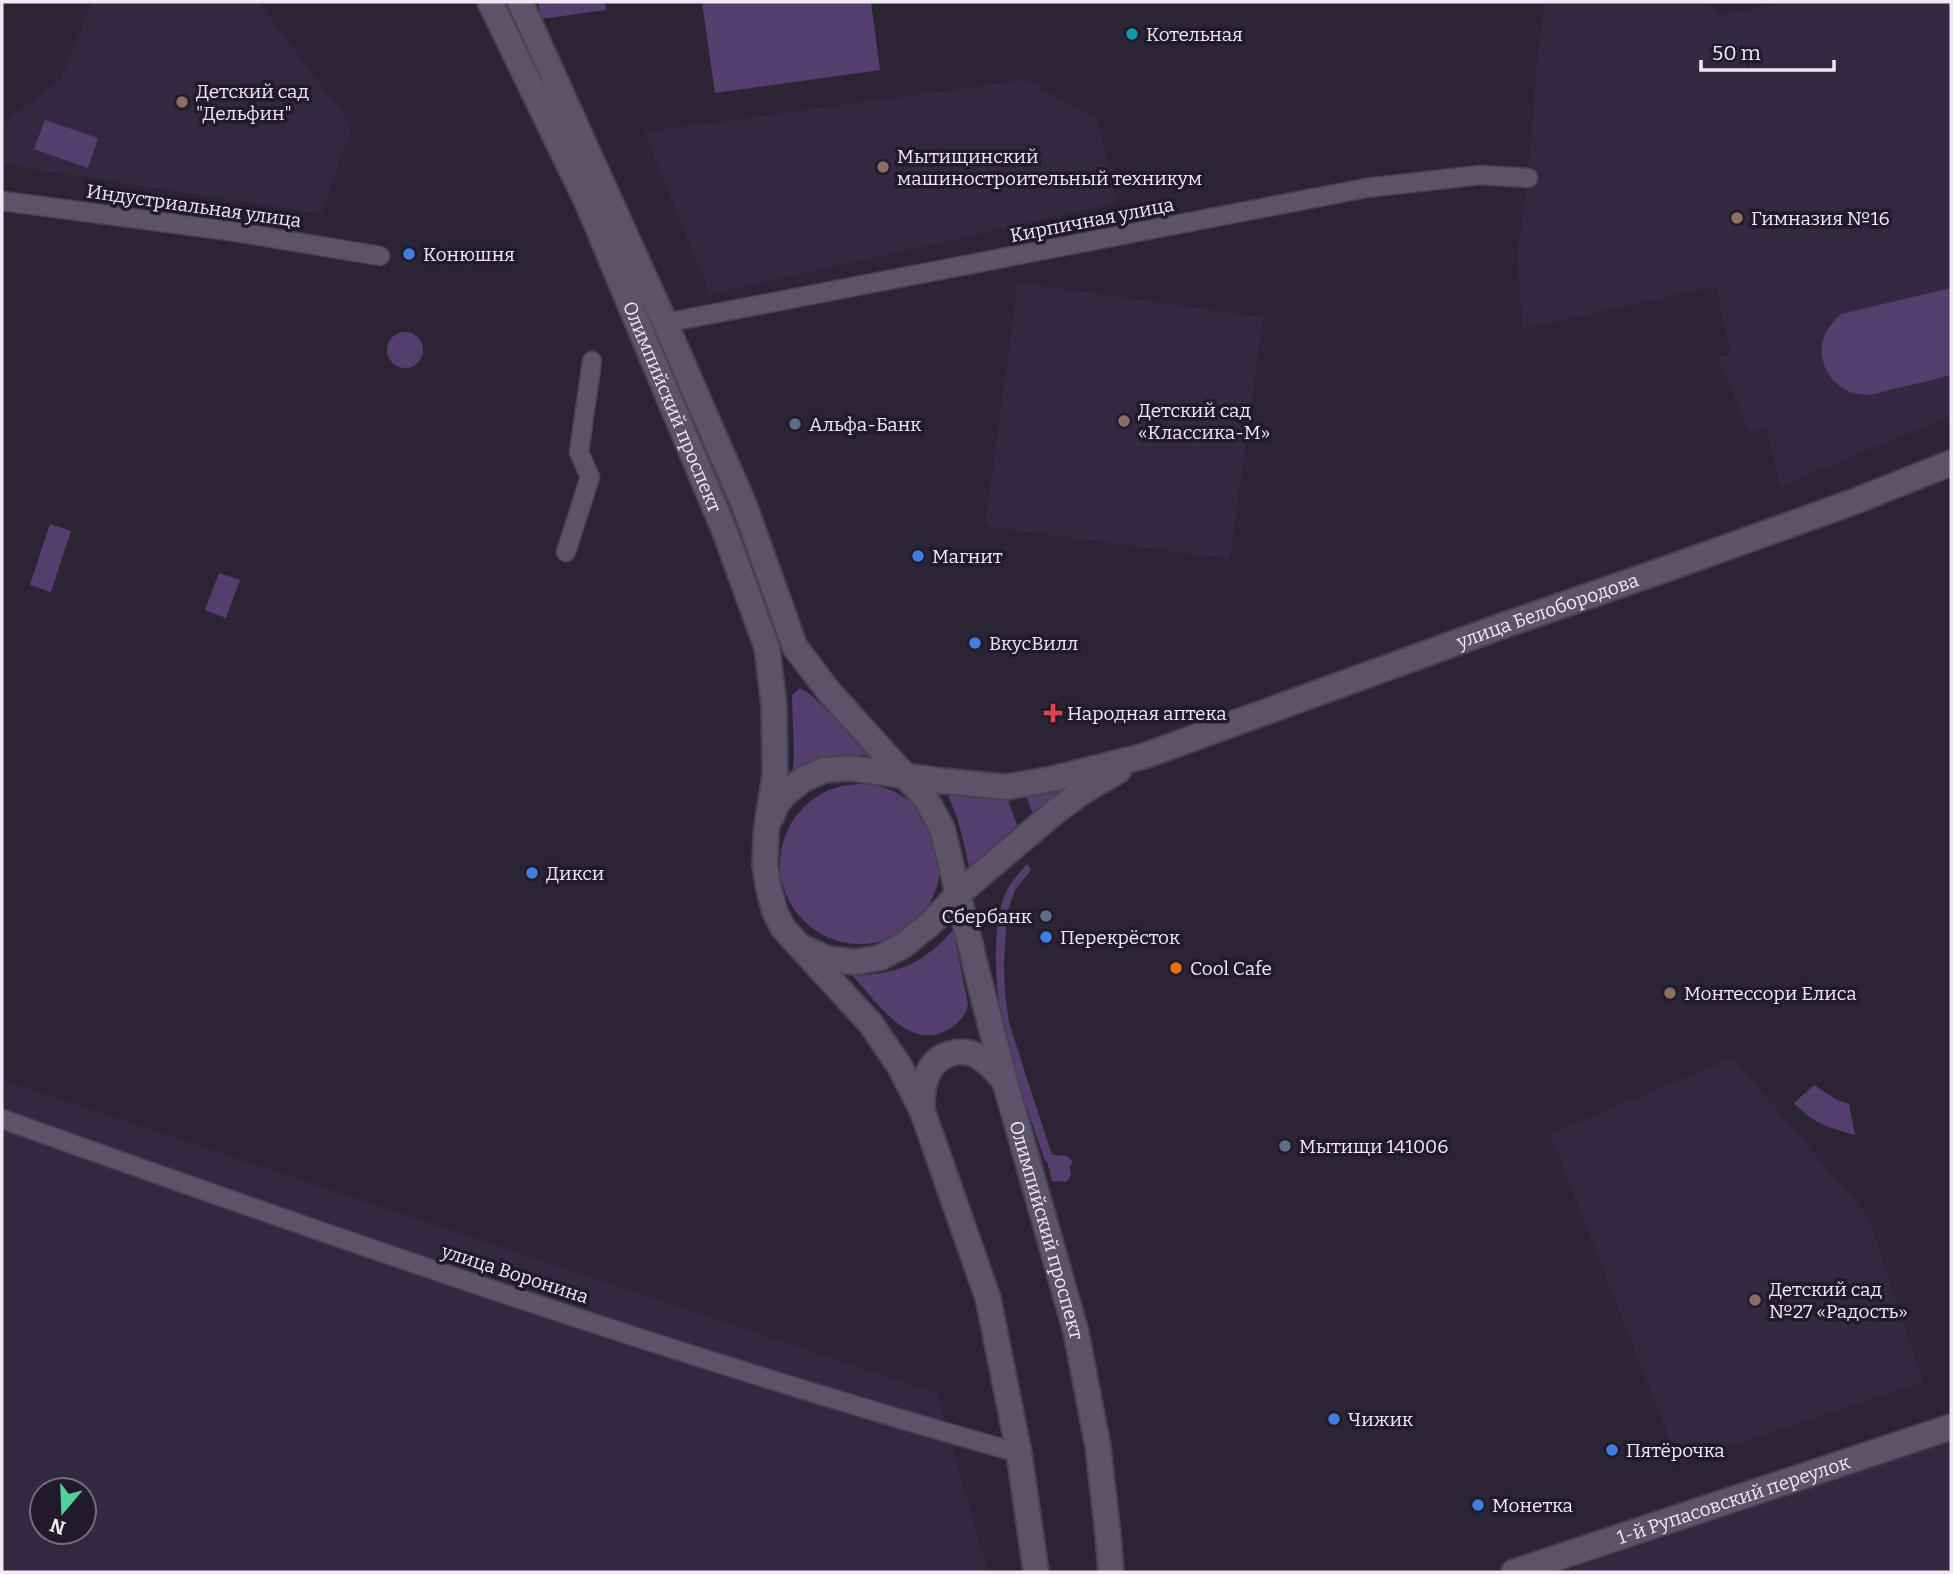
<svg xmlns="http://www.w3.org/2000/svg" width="1953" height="1574" font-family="Bitter,serif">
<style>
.built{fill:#322840;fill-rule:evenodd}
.green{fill:#533f6e}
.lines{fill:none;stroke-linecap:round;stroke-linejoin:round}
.street-casing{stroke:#484151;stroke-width:21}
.secondary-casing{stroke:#484151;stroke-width:28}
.street{stroke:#5b5367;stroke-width:18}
.secondary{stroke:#5b5367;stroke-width:24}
.culture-dot{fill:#0f9aa8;stroke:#211a2b;stroke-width:2.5}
.education-dot{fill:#8d6e63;stroke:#211a2b;stroke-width:2.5}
.shop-dot{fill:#3f7fe0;stroke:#211a2b;stroke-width:2.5}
.service-dot{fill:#5c6f8a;stroke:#211a2b;stroke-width:2.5}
.health-dot{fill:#e0444e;stroke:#211a2b;stroke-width:2.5}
.food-dot{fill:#e8710a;stroke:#211a2b;stroke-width:2.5}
.labels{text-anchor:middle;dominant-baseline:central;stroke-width:7;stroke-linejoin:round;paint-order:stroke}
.poi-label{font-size:19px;fill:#eee9f5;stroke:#211a2b;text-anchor:start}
.street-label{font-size:19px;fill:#eee9f5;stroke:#211a2b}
</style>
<rect width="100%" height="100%" fill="#2b2435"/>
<g class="built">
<polygon points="93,2 258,2 352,126 321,214 2,164 2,124 60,80"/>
<polygon points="1545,2 1701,2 1719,15 1794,2 1951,2 1951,416 1781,486 1767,429 1749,431 1717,357 1731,355 1716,286 1523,329 1517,257 1528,178 1537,62"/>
<polygon points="1026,80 1097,120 1117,203 710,294 644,132"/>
<polygon points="1018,283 1263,317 1230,559 985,526"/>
<polygon points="1733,1058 1869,1218 1923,1382 1679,1463 1550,1134"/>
<path d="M 2,1080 L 937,1393 L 988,1572 L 2,1572 ZM 42,1490 L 84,1490 L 84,1532 L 42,1532 Z"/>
<polygon points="1951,1439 1951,1572 1564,1572 1950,1440"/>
</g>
<g class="green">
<polygon points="538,2 605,2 606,10 541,19"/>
<polygon points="702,2 871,2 880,70 715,93"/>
<polygon points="45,120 98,138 88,168 34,149"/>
<path d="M 1951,288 L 1951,375 C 1932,380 1912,385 1893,389 C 1885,391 1875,395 1867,395 C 1846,395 1828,381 1823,361 C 1818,341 1827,327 1841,314 Z"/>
<circle cx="405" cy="350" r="18"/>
<polygon points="50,524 71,531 51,592 30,585"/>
<polygon points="219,573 240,580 226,618 205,610"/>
<path d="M 800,688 L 810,694 L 873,756 C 839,752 821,762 792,777 L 794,757 L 792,695 Z"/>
<circle cx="860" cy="864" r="80"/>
<path d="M 944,788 L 1006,794 L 1017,825 L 970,870 C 963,840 959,815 944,788 Z"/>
<polygon points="1070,788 1034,816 1026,796 1046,794"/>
<path d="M 1027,864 L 1031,870 L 1015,890 L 1007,913 L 1004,965 L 1005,993 L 1009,1023 L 1052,1155 L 1067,1156 L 1073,1162 L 1069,1168 C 1073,1174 1071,1177 1066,1182 L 1052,1181 L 1047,1161 L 1045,1161 C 1020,1086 989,1012 997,931 C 998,918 1001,902 1007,890 C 1012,881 1020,872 1027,864 Z"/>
<path d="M 953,930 L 968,1004 C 966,1016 960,1022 949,1029 C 909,1053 877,1002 853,976 C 901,973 921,965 953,930 Z"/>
<path d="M 1814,1085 L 1837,1100 L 1849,1104 L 1855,1135 C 1828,1127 1814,1124 1794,1103 Z"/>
</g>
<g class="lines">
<g class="street-casing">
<g id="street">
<polyline points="2,201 230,231 380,256"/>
<polyline points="665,323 1366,188 1480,175 1528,178"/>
<polyline points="566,552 590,477 579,452 592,361"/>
<path d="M 2,1119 C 338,1239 676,1357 1019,1453"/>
</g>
</g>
<g class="secondary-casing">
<g id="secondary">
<path id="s1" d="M 490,2 L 588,204 L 725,532 L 767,648 L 774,705 L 775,774 L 766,833 L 765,865 L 769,890 L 775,912 L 783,928 L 871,1024 L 900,1067 L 922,1110 L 988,1298 L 1019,1453 L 1036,1572"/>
<path id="s2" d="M 520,2 L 665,323 L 745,507 L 795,647 L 830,693 L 926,799 L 942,828 L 978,976 L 1005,1082 L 1076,1332 L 1098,1447 L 1108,1535 L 1111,1572"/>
<path id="s3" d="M 772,816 L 776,805 L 785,794 L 802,780 L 824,770 L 850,768 L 942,781 L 1007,787 L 1052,779 L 1144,756 L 1502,626 L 1669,568 L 1853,502 L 1951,463"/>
<polyline points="806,949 828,959 855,962 879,958 904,945 932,922 958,894 1056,811 1082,792 1118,771"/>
<path d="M 922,1110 C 922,1088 925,1062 949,1054 C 959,1051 967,1051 976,1055 C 988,1061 996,1072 1005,1081"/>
<path id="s4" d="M 1514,1572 L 1951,1427"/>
</g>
</g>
<use href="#street" class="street"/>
<use href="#secondary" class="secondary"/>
</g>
<circle class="culture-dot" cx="1132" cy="34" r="7"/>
<g class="education-dot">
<circle cx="182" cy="102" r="7"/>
<circle cx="883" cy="167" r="7"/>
<circle cx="1737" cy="218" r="7"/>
<circle cx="1124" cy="421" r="7"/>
<circle cx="1670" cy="993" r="7"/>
<circle cx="1755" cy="1300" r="7"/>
</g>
<g class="shop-dot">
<circle cx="409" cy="254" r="7"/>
<circle cx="918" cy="556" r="7"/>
<circle cx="975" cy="643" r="7"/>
<circle cx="532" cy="873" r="7"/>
<circle cx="1046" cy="937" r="7"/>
<circle cx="1334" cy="1419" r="7"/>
<circle cx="1612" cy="1450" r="7"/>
<circle cx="1478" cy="1505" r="7"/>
</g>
<g class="service-dot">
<circle cx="795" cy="424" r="7"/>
<circle cx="1046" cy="916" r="7"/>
<circle cx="1285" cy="1146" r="7"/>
</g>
<path class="health-dot" d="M1049.5 702.5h7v7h7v7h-7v7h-7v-7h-7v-7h7z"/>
<circle class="food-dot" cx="1176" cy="968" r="7"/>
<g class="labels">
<g class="poi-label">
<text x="1146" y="34">Котельная</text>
<text x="196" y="91">Детский сад<tspan x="196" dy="22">"Дельфин"</tspan></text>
<text x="897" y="156">Мытищинский<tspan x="897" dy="22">машиностроительный техникум</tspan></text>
<text x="1751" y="218">Гимназия №16</text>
<text x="423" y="254">Конюшня</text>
<text x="1138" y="410">Детский сад<tspan x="1138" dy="22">«Классика-М»</tspan></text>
<text x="809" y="424">Альфа-Банк</text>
<text x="932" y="556">Магнит</text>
<text x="989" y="643">ВкусВилл</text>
<text x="1067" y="713">Народная аптека</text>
<text x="546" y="873">Дикси</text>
<text x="1032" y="916" text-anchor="end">Сбербанк</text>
<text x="1060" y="937">Перекрёсток</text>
<text x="1190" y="968">Cool Cafe</text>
<text x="1684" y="993">Монтессори Елиса</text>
<text x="1299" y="1146">Мытищи 141006</text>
<text x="1769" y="1289">Детский сад<tspan x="1769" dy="22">№27 «Радость»</tspan></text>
<text x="1348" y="1419">Чижик</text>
<text x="1626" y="1450">Пятёрочка</text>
<text x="1492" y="1505">Монетка</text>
</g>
<g class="street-label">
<text transform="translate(194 206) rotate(8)">Индустриальная улица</text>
<text transform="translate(1092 220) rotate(-11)">Кирпичная улица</text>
<text stroke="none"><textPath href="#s1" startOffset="444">Олимпийский проспект</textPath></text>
<text stroke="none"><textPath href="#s3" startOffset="826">улица Белобородова</textPath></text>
<text stroke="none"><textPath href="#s2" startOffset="1351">Олимпийский проспект</textPath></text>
<text transform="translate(515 1274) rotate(18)">улица Воронина</text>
<text stroke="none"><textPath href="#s4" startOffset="231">1-й Рупасовский переулок</textPath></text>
</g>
</g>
<rect width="1953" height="1574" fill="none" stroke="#eee9f5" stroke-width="7"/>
<g transform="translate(63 1511) rotate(199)"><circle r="33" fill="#211a2b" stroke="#736d7c" stroke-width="2"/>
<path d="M0-5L12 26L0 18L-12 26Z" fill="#4ed399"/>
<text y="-10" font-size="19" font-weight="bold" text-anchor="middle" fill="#eee9f5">N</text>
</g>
<path d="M1701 60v10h133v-10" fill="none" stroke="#eee9f5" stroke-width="3.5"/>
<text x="1712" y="60" font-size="21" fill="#eee9f5" stroke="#211a2b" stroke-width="5" paint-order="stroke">50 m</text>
</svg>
